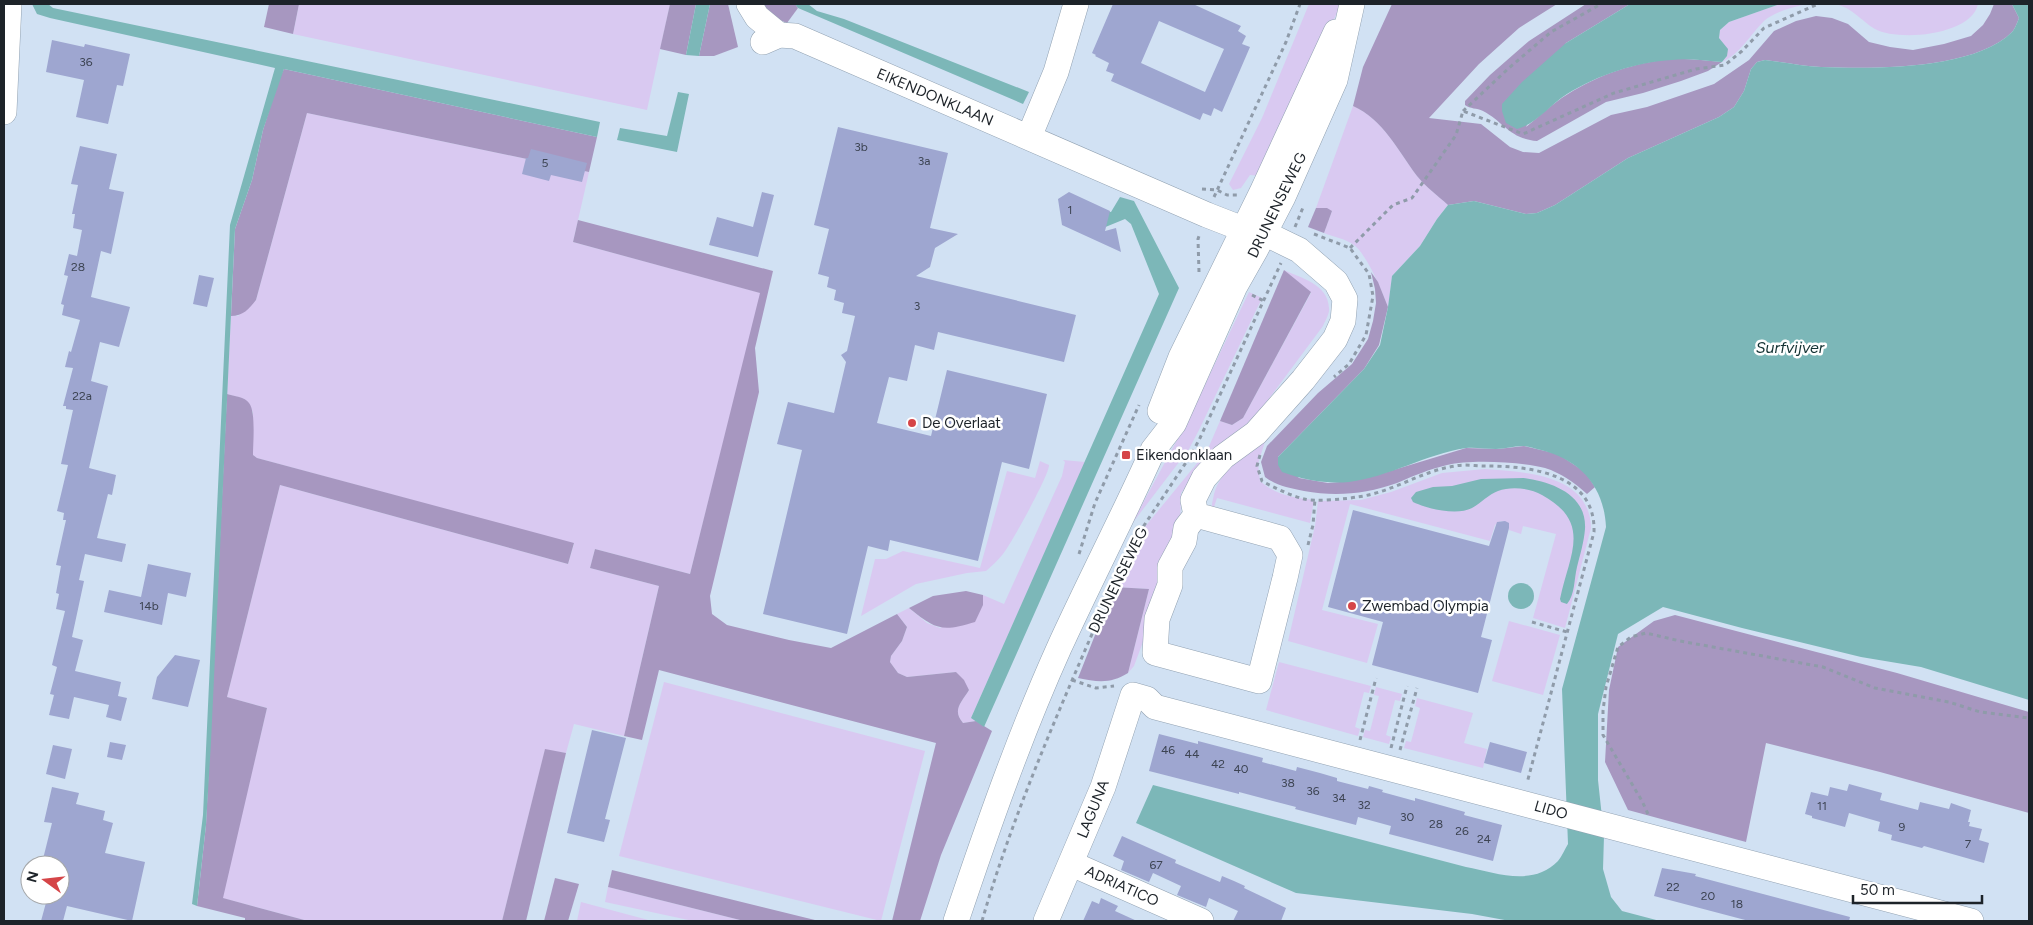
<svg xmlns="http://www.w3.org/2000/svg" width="2033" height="925" font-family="Figtree,sans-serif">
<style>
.green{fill:#d9c9f1}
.forest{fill:#a797c0}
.water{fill:#7cb7b8}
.building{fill:#9ea6d0;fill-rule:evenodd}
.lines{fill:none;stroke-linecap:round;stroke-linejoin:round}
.minor-casing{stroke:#92a2b2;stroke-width:26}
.path{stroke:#8f9ba9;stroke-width:3;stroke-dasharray:4 4;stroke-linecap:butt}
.minor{stroke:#fff;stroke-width:25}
.poi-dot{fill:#d54548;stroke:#fff;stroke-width:2}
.labels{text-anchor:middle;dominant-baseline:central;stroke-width:5;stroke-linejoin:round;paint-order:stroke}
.number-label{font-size:12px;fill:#3d4453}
.street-label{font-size:15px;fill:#1d2329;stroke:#fff}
.poi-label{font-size:15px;fill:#1d2329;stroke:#fff;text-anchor:start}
.water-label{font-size:16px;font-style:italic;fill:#133233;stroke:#fff}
</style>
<rect width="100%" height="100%" fill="#d1e1f3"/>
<g class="green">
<polygon points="299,4 670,4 647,110 293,34"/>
<polygon points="1309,4 1341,4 1262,176 1250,175 1241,188 1233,190 1229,184 1262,118"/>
<path d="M 1780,4 L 1807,4 C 1793,7 1774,12 1764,21 C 1750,35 1740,54 1722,62 L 1727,56 L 1719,38 L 1720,30 L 1729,22 Z"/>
<path d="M 1833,4 L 1978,4 C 1972,35 1899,42 1875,29 C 1860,20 1851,6 1833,4 Z"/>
<path d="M 1353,106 C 1383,119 1398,151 1417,176 C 1426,187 1438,196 1448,205 L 1437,219 L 1420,246 L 1392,276 L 1388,307 C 1382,291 1367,255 1354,245 C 1346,239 1334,237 1324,233 L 1332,211 L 1316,208 Z"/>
<polygon points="307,113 589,172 573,242 761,293 690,574 595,549 590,568 659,586 624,736 574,724 566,753 545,750 502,921 308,921 222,898 267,708 227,697 280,485 568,564 574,544 257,458 253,455 253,412 244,399 227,394 231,316 238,316 256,300"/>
<path d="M 1284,270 C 1301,278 1328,284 1329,308 C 1330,313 1325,321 1323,326 L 1250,424 L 1214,450 L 1181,493 L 1180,529 L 1163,588 L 1134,666 L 1128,673 L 1149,589 L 1114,587 L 1144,528 L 1207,451 L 1220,421 L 1232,425 L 1243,418 L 1311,293 Z"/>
<polygon points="1249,292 1262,298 1199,430 1189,449 1131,525 1189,418"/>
<path d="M 1266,438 L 1258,464 L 1260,481 C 1276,495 1293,498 1314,500 L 1310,523 L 1217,498 L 1213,510 C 1211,506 1212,504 1213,499 C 1218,470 1245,455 1266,438 Z"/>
<path d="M 1063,460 L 1085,462 L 971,718 L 976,721 L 963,723 C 952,710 961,703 969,690 L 956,672 L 907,677 L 898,673 L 890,662 L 891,656 L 902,641 L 907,627 L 897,614 L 909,608 L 927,623 L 940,628 L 983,605 L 983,595 L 1004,604 L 1062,476 L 1065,462 Z"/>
<path d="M 1040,461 L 1049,465 C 1050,474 1011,544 1003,554 C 998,560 992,566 986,571 L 967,573 L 916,584 L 861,616 L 875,559 L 886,559 L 903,551 L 980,568 L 1007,471 L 1035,478 Z"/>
<path d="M 1485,469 C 1525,472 1590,474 1591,528 L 1565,628 L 1533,618 L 1556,534 L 1523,526 L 1521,534 L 1509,530 L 1508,524 L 1501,521 L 1495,525 L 1490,541 L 1350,504 L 1322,610 L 1378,624 L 1367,663 L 1288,641 L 1315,526 L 1318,501 L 1361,500 L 1391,492 L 1442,473 Z"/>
<polygon points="1509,621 1560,635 1543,695 1492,681"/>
<polygon points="1279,662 1371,686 1369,693 1364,692 1355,727 1360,729 1358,736 1266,710"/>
<polygon points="664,682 925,751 881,921 619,856"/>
<polygon points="1376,687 1402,694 1400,701 1395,700 1386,735 1391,737 1389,744 1363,737 1365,730 1370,731 1379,696 1374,695"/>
<polygon points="1417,698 1473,713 1464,743 1487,749 1483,768 1404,748 1406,741 1411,742 1420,708 1415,706"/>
<polygon points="608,887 744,921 693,921 605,902"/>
<polygon points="581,902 652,921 577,921"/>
</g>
<g class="forest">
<polygon points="269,4 299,4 293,34 264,27"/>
<polygon points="670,4 696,4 686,55 660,49"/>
<polygon points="710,4 728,4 738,47 714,56 699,56"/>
<polygon points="755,4 795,4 798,8 787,23 763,13"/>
<path d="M 1392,4 L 1557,4 L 1519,28 L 1479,64 L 1429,118 L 1481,124 L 1510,147 L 1523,152 L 1539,153 L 1611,115 L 1647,107 L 1714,84 L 1749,60 L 1774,31 L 1796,21 L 1816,16 L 1832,18 L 1848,24 L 1869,42 L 1890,47 L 1913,50 L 1944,44 L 1971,36 L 1983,25 L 1990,14 L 1994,4 L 2012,4 L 2019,18 C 2017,23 2015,29 2012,32 C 1974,70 1873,69 1821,67 C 1803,66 1783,62 1765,60 L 1757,62 L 1751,69 L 1744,91 L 1734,107 L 1719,117 L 1628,158 L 1555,205 L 1537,213 L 1526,214 L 1474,201 L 1448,205 C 1438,196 1426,187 1417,176 C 1398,151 1383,119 1353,106 L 1363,67 Z"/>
<path d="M 1586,4 L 1630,4 L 1566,43 L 1526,127 C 1540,116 1553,103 1568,94 C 1598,75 1636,62 1672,59 C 1689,58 1706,61 1722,62 L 1708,71 L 1681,81 L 1643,93 L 1606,102 L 1537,141 C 1510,139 1504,122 1483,111 C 1477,108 1470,109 1465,105 L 1465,101 L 1490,75 L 1529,41 Z"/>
<path d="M 284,69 L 597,137 L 589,172 L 307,113 L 256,300 C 249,309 243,316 231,316 L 235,229 L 252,180 L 263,130 L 279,79 Z"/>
<polygon points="1316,208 1327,208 1332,211 1324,233 1308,227"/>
<path d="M 578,220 L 773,271 L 755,348 L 759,392 L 710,596 L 712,614 L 727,625 L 789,640 L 831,648 L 897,614 L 907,627 L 902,641 L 891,656 L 890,662 L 898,673 L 907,677 L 956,672 L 964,680 L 969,690 C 961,703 952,710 963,723 L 976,721 L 992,731 L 941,855 L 920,921 L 892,921 L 936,743 L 659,670 L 642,740 L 624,736 L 659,586 L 590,568 L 595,549 L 690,574 L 760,293 L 573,242 Z"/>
<polygon points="1284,270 1311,292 1243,418 1232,425 1220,421"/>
<path d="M 1371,272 L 1378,282 L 1388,307 L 1379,345 L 1364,369 L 1278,457 L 1299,478 L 1328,483 L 1351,481 L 1377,475 L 1466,448 L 1498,449 L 1524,446 L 1558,454 L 1585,472 L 1595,487 L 1587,494 C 1575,483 1561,473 1545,468 C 1522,462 1471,459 1447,465 C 1430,469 1413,476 1397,483 C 1366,494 1336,497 1304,491 C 1289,488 1277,486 1265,477 L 1261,462 L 1267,446 L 1318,393 L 1352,364 L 1368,339 L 1373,321 L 1376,303 L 1375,289 Z"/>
<path d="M 227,394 C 234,396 245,397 249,403 C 256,411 253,443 253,455 L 257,458 L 574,543 L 568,564 L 280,485 L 227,697 L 267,708 L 223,898 L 308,921 L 245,921 L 245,918 L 197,906 L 206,825 Z"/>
<path d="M 1114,587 L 1149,589 L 1128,673 C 1111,684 1097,682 1078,678 Z"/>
<path d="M 966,591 L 983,595 L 983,605 L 975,622 C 942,632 936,630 909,608 L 933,596 Z"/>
<polygon points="1675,615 1897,673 2029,712 2029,813 1880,772 1766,743 1746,842 1628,810 1605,762 1609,690 1618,647 1654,621"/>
<polygon points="545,749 566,753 526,921 502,921"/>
<polygon points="612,870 819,921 744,921 608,887"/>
<polygon points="555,878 579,884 568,921 544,921"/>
</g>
<g class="water">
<polygon points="32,4 48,4 53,8 600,122 597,137 284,69 263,130 252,180 235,229 211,742 206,825 197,906 192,904 203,815 230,225 275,68 50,18 37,14"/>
<polygon points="696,4 710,4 699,56 686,55"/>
<polygon points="795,4 808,4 817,11 844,19 1029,92 1023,104 798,8"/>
<path d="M 1630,4 L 1780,4 L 1729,22 L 1720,30 L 1719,38 L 1728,49 L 1727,56 L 1722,62 C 1706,61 1688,58 1672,60 C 1636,62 1598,75 1567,94 C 1550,105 1536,124 1517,129 L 1506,123 L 1502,111 L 1502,104 L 1522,82 L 1566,43 Z"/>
<path d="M 2012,4 L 2029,4 L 2029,700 L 1921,667 L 1861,657 L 1742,628 L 1663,607 L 1618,634 L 1598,714 L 1598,780 L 1604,836 L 1603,869 L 1611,897 L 1622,911 L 1660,921 L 1510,921 L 1472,914 L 1296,893 L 1136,823 L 1153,785 L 1466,867 C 1496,873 1533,887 1558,861 C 1562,856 1565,849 1568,844 L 1562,689 L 1606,527 C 1604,486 1580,460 1541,450 C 1535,449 1528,446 1522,446 C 1514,446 1505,449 1496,449 C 1486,449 1475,447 1466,448 C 1426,454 1389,477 1349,482 C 1326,484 1304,480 1282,472 L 1278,465 L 1278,457 L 1364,369 L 1380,345 L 1388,307 L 1392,276 L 1420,246 L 1437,219 L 1448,205 L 1474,201 L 1526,214 L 1537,213 L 1555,205 L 1628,158 L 1719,117 L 1734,107 L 1744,91 L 1751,69 L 1757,62 L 1765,60 C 1783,62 1803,66 1821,67 C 1873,69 1974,70 2012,32 C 2015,29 2017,23 2019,18 Z"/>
<polygon points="678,92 689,94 677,152 617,140 620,128 667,136"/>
<polygon points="1120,197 1134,201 1179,288 984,727 971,718 1159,294 1131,224 1125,219 1103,228 1095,210 1111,212"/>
<path d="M 1524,478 C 1553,482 1587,495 1585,529 C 1584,542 1580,555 1577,567 C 1574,579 1575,595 1567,604 L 1561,602 L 1560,599 C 1569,555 1593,523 1542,495 C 1530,488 1511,486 1498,491 C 1489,494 1481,503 1472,508 C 1457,516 1428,509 1413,502 L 1411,498 L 1416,492 L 1433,487 L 1452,486 L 1481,479 Z"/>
<circle cx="1521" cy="596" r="13"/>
</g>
<g class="building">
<path d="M 1113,4 L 1193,4 L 1241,26 L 1238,31 L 1246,36 L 1242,44 L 1250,47 L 1222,112 L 1214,108 L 1211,116 L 1203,113 L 1200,120 L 1111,81 L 1114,74 L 1106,71 L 1109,63 L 1095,56 L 1096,55 L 1092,53 ZM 1159,21 L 1224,49 L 1205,92 L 1141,63 Z"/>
<polygon points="52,40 84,47 85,44 130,54 123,86 117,85 108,124 76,117 84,80 46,72"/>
<polygon points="838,127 948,153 930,228 958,234 935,248 930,267 916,276 1076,315 1064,362 938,332 934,350 915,345 907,381 889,377 877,423 931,436 947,370 1047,394 1029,469 1002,462 978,561 890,540 888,551 868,546 847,634 763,614 802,450 777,444 788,402 834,413 846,362 841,355 847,351 855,316 842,313 844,303 834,300 836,290 827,287 829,277 818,274 829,229 814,225"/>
<polygon points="80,146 117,154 109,189 124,192 111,254 101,251 91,297 130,307 119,347 100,342 91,381 108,386 89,468 116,475 112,495 108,494 97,538 126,544 122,562 85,554 79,580 84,581 72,637 83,640 75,671 121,682 118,696 127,698 121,721 106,717 109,705 74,697 69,719 49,715 54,695 50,694 57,667 52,665 65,611 56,609 59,594 56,593 61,566 56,565 66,520 63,520 64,513 57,511 68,465 61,464 73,410 66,409 66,406 63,406 73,368 65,367 69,351 71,352 80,320 62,315 64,305 61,304 68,276 64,275 69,254 77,256 82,230 73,228 75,214 72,214 78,185 71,184"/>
<polygon points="531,149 587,163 582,182 551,175 549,181 522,174 526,158 528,158"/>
<polygon points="762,192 774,195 758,257 709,245 717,217 753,227"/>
<polygon points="1069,192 1110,211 1105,231 1116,228 1121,252 1062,225 1058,199"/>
<polygon points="199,275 214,278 207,307 193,304"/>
<polygon points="1353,510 1489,546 1497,522 1505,521 1509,523 1509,528 1481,637 1492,640 1478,693 1372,665 1383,622 1328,607"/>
<polygon points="148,564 191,573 186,597 168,593 162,625 104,612 109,590 141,597"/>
<polygon points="175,655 200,660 188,707 152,699 157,677"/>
<polygon points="592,730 626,738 605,819 610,820 604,842 567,833"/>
<polygon points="1159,734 1198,744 1198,741 1263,758 1262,762 1296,771 1297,767 1320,773 1337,778 1337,781 1368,789 1369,786 1383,790 1382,792 1415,801 1415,798 1465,812 1464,815 1502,825 1493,861 1389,834 1391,826 1358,817 1356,825 1295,809 1296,807 1239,792 1239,794 1149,771"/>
<polygon points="110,742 126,745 122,760 107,757"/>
<polygon points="1490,742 1527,752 1521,773 1484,763"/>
<polygon points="53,745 72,749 65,779 46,774"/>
<polygon points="1849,784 1882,793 1880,800 1918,810 1920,802 1949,809 1951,803 1971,810 1968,822 1970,822 1969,826 1982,829 1979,840 1989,843 1984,863 1924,846 1922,848 1891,840 1892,835 1878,831 1880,822 1849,813 1845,827 1812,818 1812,816 1805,814 1811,792 1828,796 1830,787 1847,791"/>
<polygon points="52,787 79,793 76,804 105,811 103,820 113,823 105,853 145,862 132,921 67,906 63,921 41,921 47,899 52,901 53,895 60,895 60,865 44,865 46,859 43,859 52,823 44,822"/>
<polygon points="1122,836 1176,860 1175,863 1220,882 1222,876 1234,881 1245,886 1244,888 1286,908 1281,921 1233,921 1238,911 1209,898 1206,907 1177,895 1181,886 1153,873 1149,882 1121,870 1124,861 1113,856"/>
<polygon points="1662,868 1696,874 1695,876 1850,917 1849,921 1749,921 1654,896"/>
<polygon points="1101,898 1118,906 1115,911 1137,921 1083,921 1092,901 1099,904"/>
</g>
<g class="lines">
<g class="minor-casing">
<g id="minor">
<polyline points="749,4 757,17 779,35"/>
<polyline points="763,42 779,35 795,36 1207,215 1243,229 1264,233 1299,250 1336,282 1345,299 1343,321 1335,339 1303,380 1256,433 1223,457 1204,478 1193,500 1196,515 1186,528 1184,541 1170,567 1170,585 1157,619 1155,653 1259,681 1285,578 1290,555 1280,538 1196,515"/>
<polyline points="4,112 9,4"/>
<polyline points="1029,137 1056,72 1076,4"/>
<polyline points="1160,411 1181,357 1263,190 1336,32"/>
<polyline points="1072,864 1201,921"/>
<path d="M 956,921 C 987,829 1019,737 1059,648 C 1089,582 1123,517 1153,450 L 1174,423 L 1235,286 L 1256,249 L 1283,197 L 1335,80 L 1352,4"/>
<polyline points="1046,921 1103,787 1133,695 1147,699 1155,707 1971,921"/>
</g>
</g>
<g class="path">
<polyline points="1463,111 1509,68 1551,32 1601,4"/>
<polyline points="1202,189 1217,190 1227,195 1237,195"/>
<polyline points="1214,197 1286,42 1300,4"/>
<polyline points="1295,227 1304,205"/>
<polyline points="1314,234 1350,248 1369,274 1373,296 1366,335 1349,364 1334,377"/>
<polyline points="1350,248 1393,205 1412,198 1456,135 1463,111 1523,134 1614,93 1696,69 1725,65 1742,51 1764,28 1818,4"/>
<polyline points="1199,272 1198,239 1200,233"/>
<polyline points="1252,295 1264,301"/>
<path d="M 1260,455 L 1257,466 L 1262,481 C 1275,488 1289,495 1304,499 C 1314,502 1346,499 1357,497 C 1391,493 1421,471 1455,466 C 1464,464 1475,466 1485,466 C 1529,466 1596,473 1594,532 L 1527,783"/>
<polyline points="1139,533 1191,455 1200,438 1281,263"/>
<polyline points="1308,545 1313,525 1315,499"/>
<polyline points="1079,554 1095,503 1139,405"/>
<polyline points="1532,622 1567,632"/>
<polyline points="1072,680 1096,688 1114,686"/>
<polyline points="1360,740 1376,678"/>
<polyline points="1391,748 1407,686"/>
<polyline points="1400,750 1417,688"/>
<polyline points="1648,814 1642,801 1603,735 1603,711 1606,687 1618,647 1631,637 1646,633 1680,641 1823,667 1875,688 1949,702 1980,712 2029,718"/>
<path d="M 982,921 C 1014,810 1062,704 1108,597"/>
</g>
<use href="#minor" class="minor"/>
</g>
<g class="poi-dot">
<circle cx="912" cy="423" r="5"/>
<rect x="1121" y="450" width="10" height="10" rx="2.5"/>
<circle cx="1352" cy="606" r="5"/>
</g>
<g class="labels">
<g class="number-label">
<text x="86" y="62">36</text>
<text x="861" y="147">3b</text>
<text x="924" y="161">3a</text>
<text x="545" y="163">5</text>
<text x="1070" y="210">1</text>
<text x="78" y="267">28</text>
<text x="917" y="306">3</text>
<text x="82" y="396">22a</text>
<text x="149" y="606">14b</text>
<text x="1168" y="750">46</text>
<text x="1192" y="754">44</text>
<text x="1218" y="764">42</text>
<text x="1241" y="769">40</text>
<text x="1288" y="783">38</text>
<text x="1313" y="791">36</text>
<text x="1339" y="798">34</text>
<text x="1364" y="805">32</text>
<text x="1822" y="806">11</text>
<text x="1407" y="817">30</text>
<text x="1436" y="824">28</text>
<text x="1902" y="827">9</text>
<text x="1462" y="831">26</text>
<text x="1484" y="839">24</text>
<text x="1968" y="844">7</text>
<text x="1156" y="865">67</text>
<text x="1673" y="887">22</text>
<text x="1708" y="896">20</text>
<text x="1737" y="904">18</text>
</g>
<g class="street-label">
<text transform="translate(935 97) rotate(23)">EIKENDONKLAAN</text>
<text transform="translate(1277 205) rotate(-64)">DRUNENSEWEG</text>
<text transform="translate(1118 580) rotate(-64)">DRUNENSEWEG</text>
<text transform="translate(1093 809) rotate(-68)">LAGUNA</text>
<text transform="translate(1551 810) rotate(16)">LIDO</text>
<text transform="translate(1122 886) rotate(24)">ADRIATICO</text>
</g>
<g class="poi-label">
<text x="922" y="423">De Overlaat</text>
<text x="1136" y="455">Eikendonklaan</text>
<text x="1362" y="606">Zwembad Olympia</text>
</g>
<g class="water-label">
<text x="1790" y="347">Surfvijver</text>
</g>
</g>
<rect width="2033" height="925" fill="none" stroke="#1d2329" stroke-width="10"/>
<g transform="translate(45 880) rotate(285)"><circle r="24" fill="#ffffff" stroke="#a5a7a9"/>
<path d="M0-4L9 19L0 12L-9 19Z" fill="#d54548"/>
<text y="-8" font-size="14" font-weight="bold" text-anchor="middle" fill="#1d2329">N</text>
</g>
<path d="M1853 895v8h129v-8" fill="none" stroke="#1d2329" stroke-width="2.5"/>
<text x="1860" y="895" font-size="15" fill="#1d2329" stroke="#ffffff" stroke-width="4" paint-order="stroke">50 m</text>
</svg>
